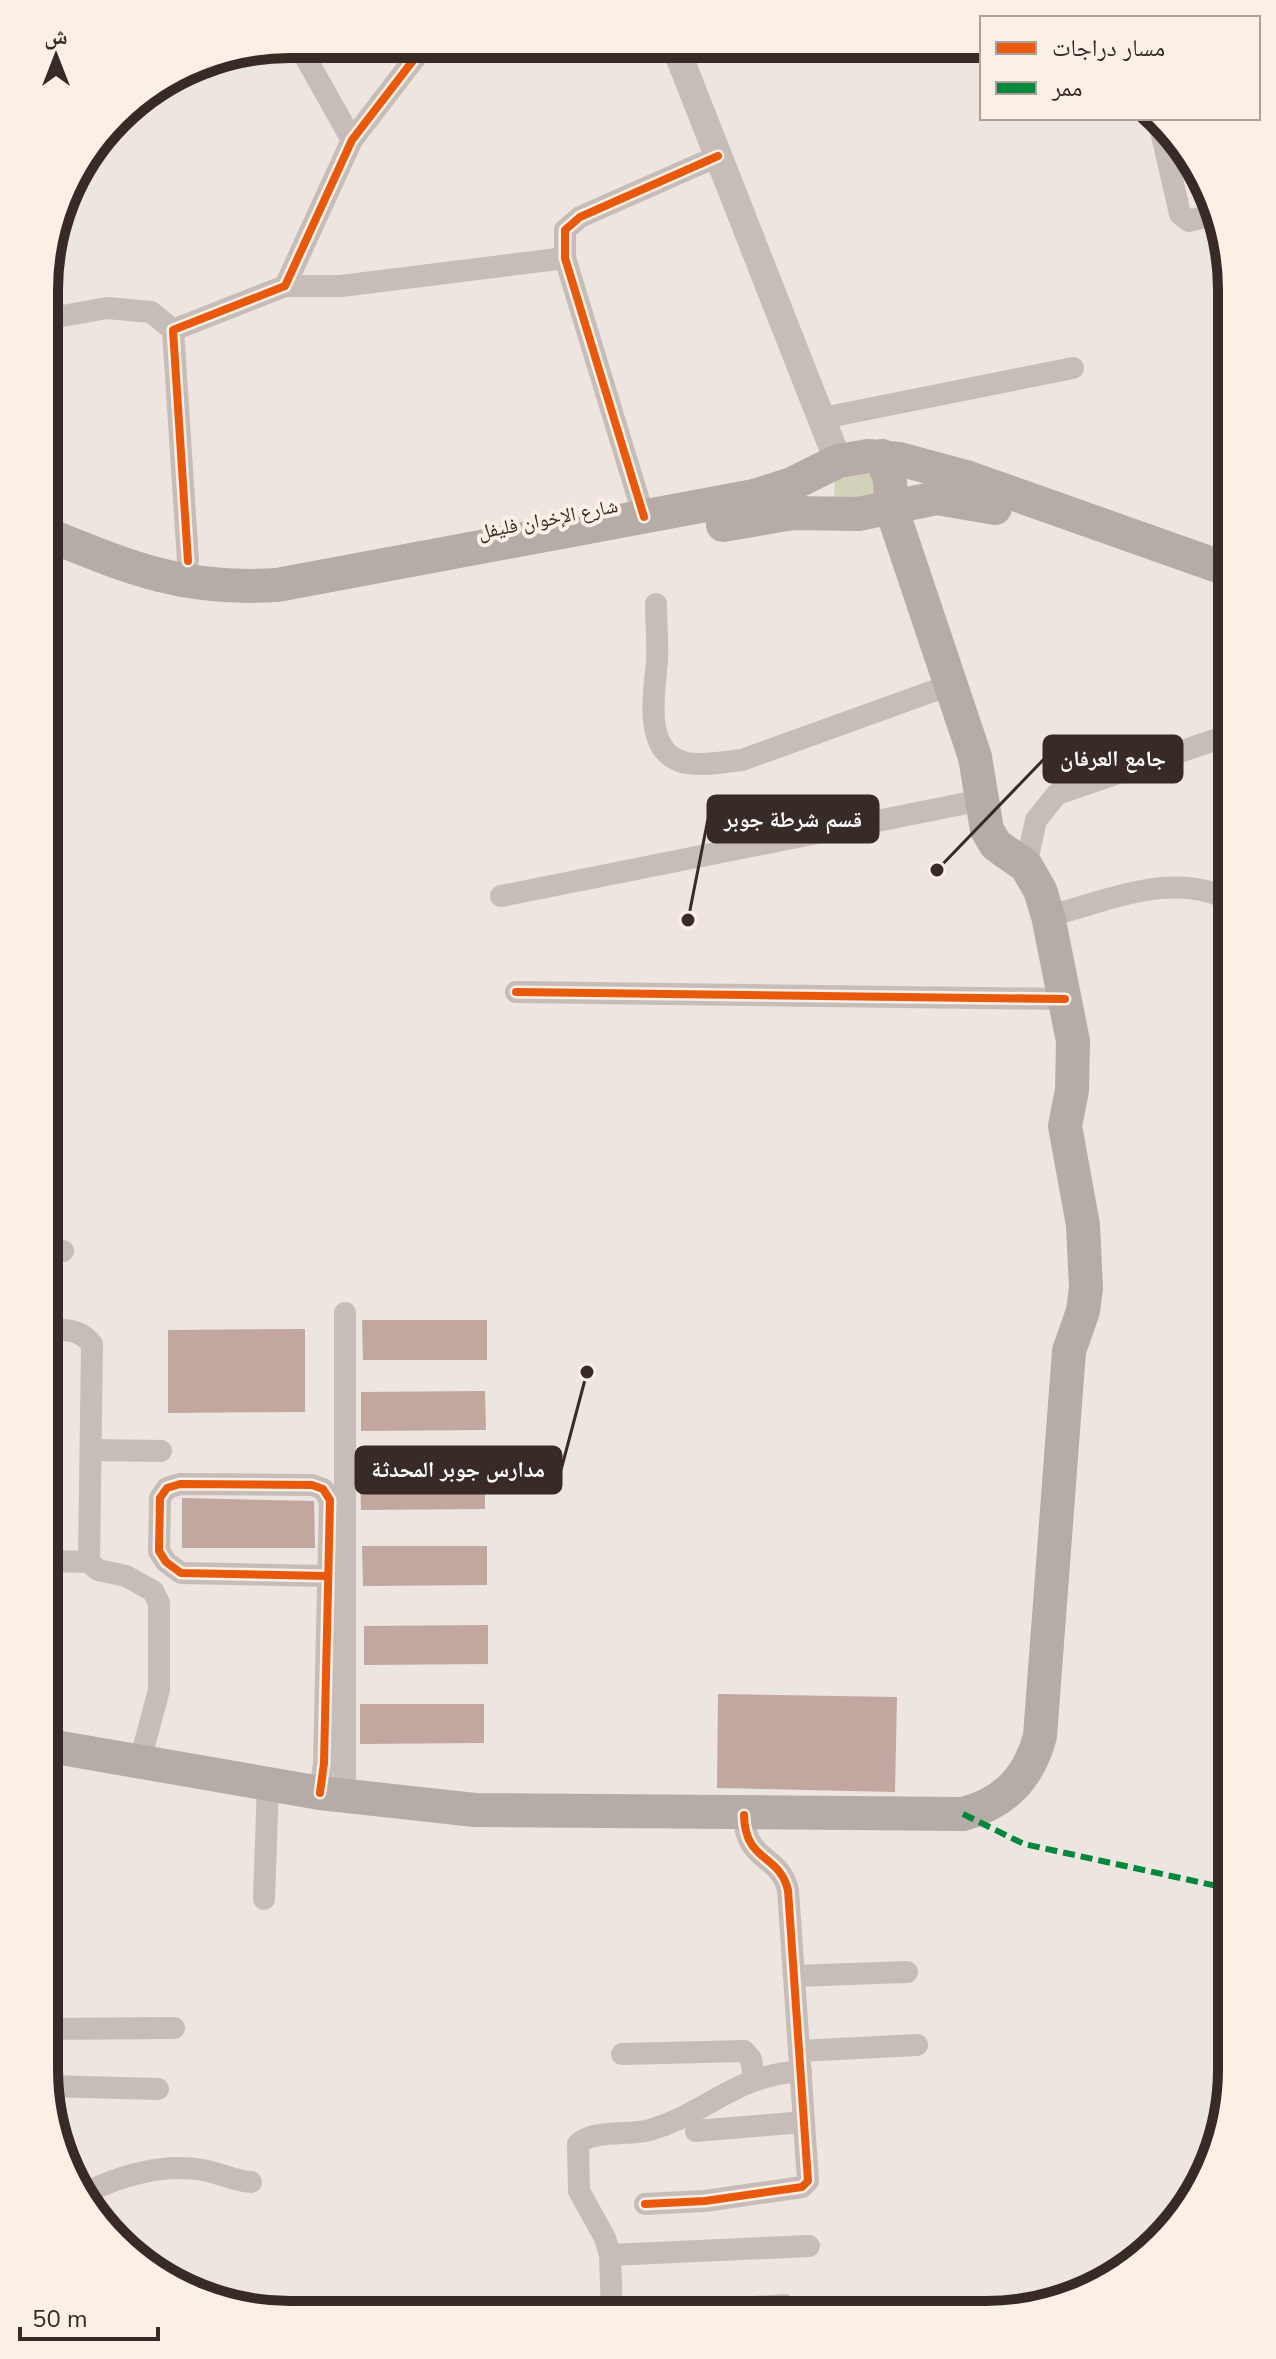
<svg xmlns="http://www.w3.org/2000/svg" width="1276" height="2359" font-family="'Nunito Sans','Noto Naskh Arabic',sans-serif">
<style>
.green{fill:#d1d2b9}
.building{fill:#c2a6a0}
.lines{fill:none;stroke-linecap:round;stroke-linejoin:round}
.minor{stroke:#c6bdb9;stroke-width:22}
.tertiary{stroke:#c6bdb9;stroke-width:28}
.primary{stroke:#b5aca8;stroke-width:34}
.quiet{stroke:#00873e;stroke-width:6;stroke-dasharray:12 6;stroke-linecap:butt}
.cycleway-casing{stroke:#fbefe6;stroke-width:13}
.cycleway{stroke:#e8590c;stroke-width:8}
.labels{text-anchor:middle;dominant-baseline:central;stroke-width:8;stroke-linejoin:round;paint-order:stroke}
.street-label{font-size:20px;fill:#372a27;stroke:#fbefe6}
.rim{fill:none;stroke:#372a27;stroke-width:10}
.leader{fill:none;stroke:#372a27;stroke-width:3}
.callout-dot{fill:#372a27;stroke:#fbefe6;stroke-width:3}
.callout{fill:#372a27;stroke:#372a27;stroke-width:3}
.callout-label{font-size:22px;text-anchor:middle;font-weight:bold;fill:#fff}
</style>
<rect width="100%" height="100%" fill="#ede5e0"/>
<polygon class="green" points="868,471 873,476 876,497 834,499 835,477"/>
<g class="building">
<polygon points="62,1164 62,1225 45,1225 45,1165"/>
<polygon points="362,1320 487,1320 487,1360 363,1360"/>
<polygon points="305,1329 305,1412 168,1413 168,1330"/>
<polygon points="61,1389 62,1527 45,1527 45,1390"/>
<polygon points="485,1391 486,1430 361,1431 361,1392"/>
<polygon points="360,1470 485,1470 485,1509 361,1510"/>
<polygon points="182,1498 314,1501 315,1548 182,1548"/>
<polygon points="362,1546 487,1546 487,1585 363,1586"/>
<polygon points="488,1625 488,1664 364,1665 364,1626"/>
<polygon points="718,1694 897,1697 895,1792 717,1788"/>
<polygon points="360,1704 484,1704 484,1743 360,1744"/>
</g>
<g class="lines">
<g class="minor">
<polyline points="298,44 352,140"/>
<polyline points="1159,122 1180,214 1189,221 1219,213"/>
<polyline points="285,286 341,286 565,258"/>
<polyline points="46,319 107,308 151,312 173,330"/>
<polyline points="823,418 1073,368"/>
<polyline points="644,517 565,258 565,230 580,217 718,156"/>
<polyline points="188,561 173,330 285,286 352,140 425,45"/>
<path d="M 656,604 C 656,622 658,641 657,660 C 655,691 641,753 686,763 C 704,766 724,762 742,760 L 950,685"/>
<polyline points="1026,866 1036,820 1057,794 1232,734"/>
<polyline points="501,896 982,800"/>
<path d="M 1048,916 C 1106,902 1177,868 1232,902"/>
<polyline points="516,992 1065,999"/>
<polyline points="45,1251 63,1251"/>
<polyline points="345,1313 345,1797"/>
<path d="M 45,1329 C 64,1330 79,1328 92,1344 L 89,1562"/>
<polyline points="92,1450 161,1451"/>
<polyline points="45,1561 89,1562 98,1570 126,1576 153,1591 159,1603 159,1690 140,1761"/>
<polyline points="320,1793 324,1763 330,1500 323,1489 312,1485 180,1484 167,1488 160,1498 159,1551 166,1562 181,1573 326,1576"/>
<polyline points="264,1899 268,1784"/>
<polyline points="794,1976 907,1972"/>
<polyline points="44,2029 174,2028"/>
<polyline points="799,2051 917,2045"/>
<polyline points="622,2054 744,2051 751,2059 754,2078"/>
<polyline points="47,2086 158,2089"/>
<polyline points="696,2131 804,2122"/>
<path d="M 82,2195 C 117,2176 163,2163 203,2170 C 220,2173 234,2181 251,2182"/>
<path d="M 645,2204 L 705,2201 L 802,2187 L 808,2181 L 788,1890 C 779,1853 745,1863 744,1815"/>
<polyline points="610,2255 809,2246"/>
<path d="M 612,2314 L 610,2255 L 605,2238 L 579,2191 L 578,2144 C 594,2129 629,2136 650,2130 C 708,2113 732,2076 801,2071"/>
<polyline points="647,2314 785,2305"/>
</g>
<polyline class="tertiary" points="675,46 838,461"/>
<g class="primary">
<polyline points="723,525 793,513 858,514 937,498 995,508"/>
<path d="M 46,534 C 130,568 184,591 277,585 L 754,496 L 792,484 L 838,461 L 868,456 L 899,459 L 969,478 L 1232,571"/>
<path d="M 44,1745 L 320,1793 L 475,1810 L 963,1814 C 1005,1803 1029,1778 1040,1736 L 1069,1351 L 1083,1311 L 1086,1288 L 1083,1225 L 1065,1126 L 1072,1090 L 1073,1041 L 1048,916 L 1040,890 L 1026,866 L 996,845 L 987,830 L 975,757 L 891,507 L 890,480 L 882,456"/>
</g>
<polyline class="quiet" points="963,1814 1024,1844 1231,1889"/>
<g class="cycleway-casing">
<g id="cycleway">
<polyline points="644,517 565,258 565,230 580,217 718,156"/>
<polyline points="188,561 173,330 285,286 352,140 425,45"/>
<polyline points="516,992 1065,999"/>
<polyline points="320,1793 324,1763 330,1500 323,1489 312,1485 180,1484 167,1488 160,1498 159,1551 166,1562 181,1573 326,1576"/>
<path d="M 645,2204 L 705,2201 L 802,2187 L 808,2181 L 788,1890 C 779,1853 745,1863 744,1815"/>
</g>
</g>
<use href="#cycleway" class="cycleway"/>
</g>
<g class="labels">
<g class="street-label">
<text transform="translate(548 519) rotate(-11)">شارع الإخوان فليفل</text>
</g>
</g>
<path d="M0 0H1276V2359H0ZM290 58H986A232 232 0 0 1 1218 290V2069A232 232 0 0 1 986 2301H290A232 232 0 0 1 58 2069V290A232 232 0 0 1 290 58Z" fill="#fbefe6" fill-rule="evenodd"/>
<path class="rim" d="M290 58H986A232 232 0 0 1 1218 290V2069A232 232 0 0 1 986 2301H290A232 232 0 0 1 58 2069V290A232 232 0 0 1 290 58Z"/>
<path class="leader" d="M937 870L1044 759M688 920L708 819M587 1372L561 1470"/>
<g class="callout-dot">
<circle cx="937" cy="870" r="8"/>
<circle cx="688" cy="920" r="8"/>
<circle cx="587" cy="1372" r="8"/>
</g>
<g class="callout">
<rect x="1044" y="736" width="138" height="46" rx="8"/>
<rect x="708" y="796" width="170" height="46" rx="8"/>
<rect x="356" y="1447" width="205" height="46" rx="8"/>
</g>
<g class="callout-label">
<text x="1113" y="766">جامع العرفان</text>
<text x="793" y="827">قسم شرطة جوبر</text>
<text x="458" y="1477">مدارس جوبر المحدثة</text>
</g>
<rect x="980" y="16" width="280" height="104" fill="#fbefe6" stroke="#ada09a" stroke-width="2"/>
<rect x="996" y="42" width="40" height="12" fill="#e8590c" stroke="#ada09a" stroke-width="2"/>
<text x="1052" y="56" font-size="24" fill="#372a27">مسار دراجات</text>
<rect x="996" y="82" width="40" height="12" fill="#00873e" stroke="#ada09a" stroke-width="2"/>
<text x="1052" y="96" font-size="24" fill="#372a27">ممر</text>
<g transform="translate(56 56)" stroke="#fbefe6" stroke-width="6" paint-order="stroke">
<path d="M0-6L14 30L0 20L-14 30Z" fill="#372a27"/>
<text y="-12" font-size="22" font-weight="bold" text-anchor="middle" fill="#372a27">ش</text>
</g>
<path d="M20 2327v12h138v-12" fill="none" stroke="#372a27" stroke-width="4"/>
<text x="32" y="2327" font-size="24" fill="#372a27" stroke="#fbefe6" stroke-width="6" paint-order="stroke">50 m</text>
</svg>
